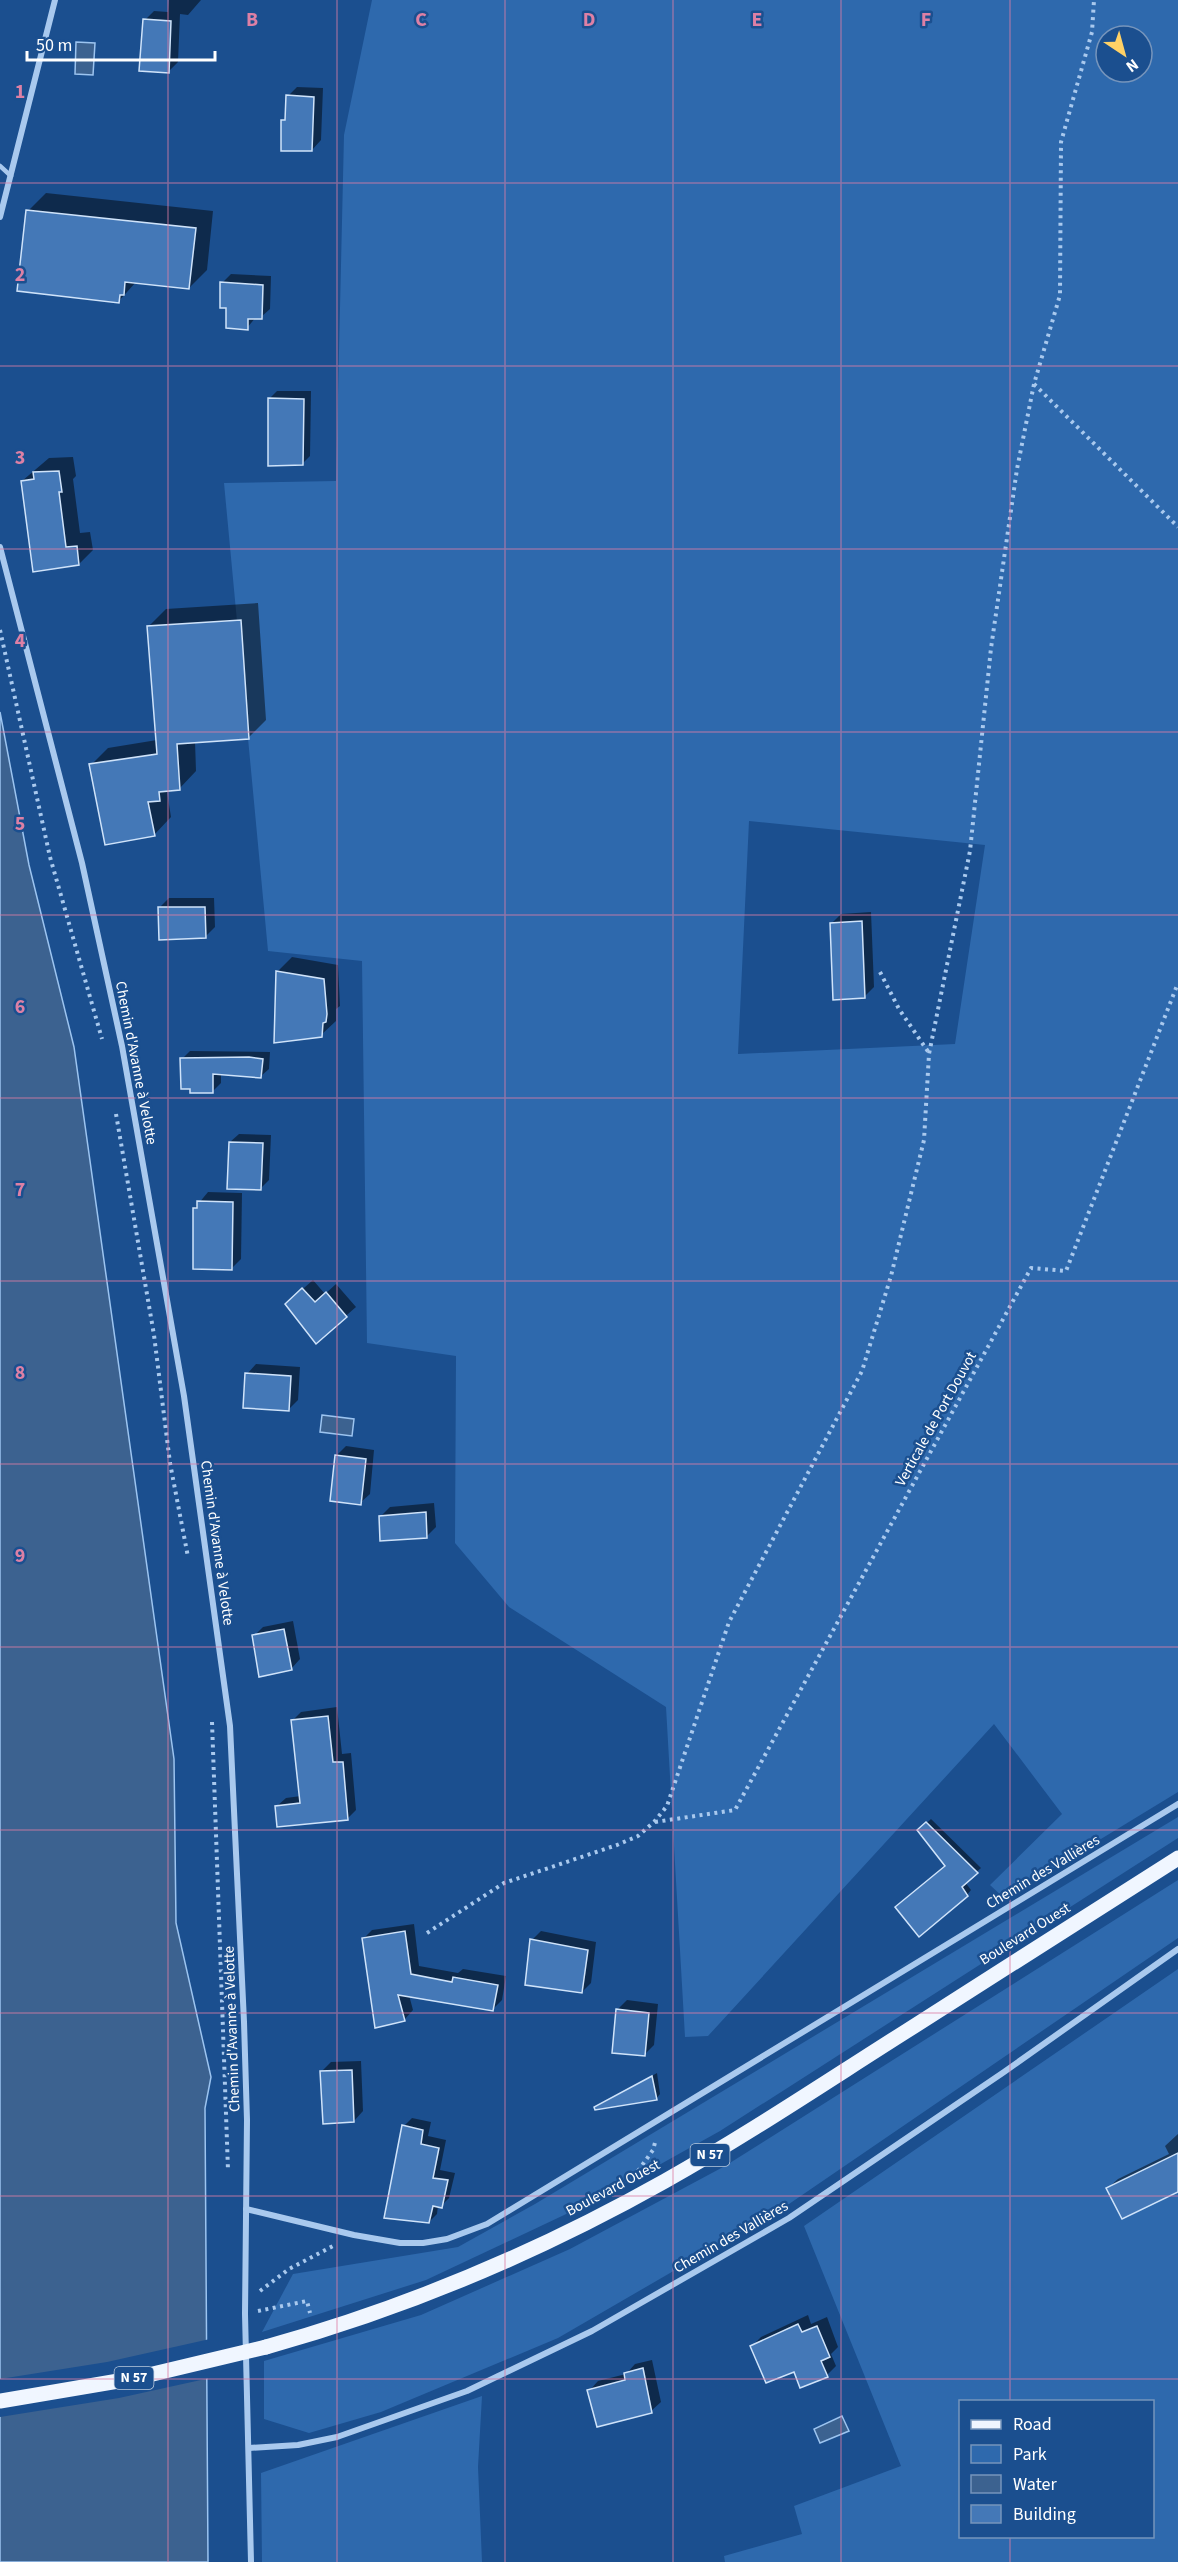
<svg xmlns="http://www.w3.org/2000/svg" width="1178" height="2562" font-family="'Source Sans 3',sans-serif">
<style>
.green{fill:#2e69ad;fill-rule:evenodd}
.water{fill:#3c6290;stroke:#9cc4f0;stroke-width:1.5}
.pier{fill:#1b4f8f}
.shadow{fill:#0007}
.building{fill:#4478b7;stroke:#cfe3fa;stroke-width:1.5}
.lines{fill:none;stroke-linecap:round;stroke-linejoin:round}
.path{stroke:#a9c9ee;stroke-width:4;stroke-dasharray:3 4.5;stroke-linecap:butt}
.service{stroke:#a9c9ee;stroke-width:4.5}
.minor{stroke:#a9c9ee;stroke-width:6}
.primary{stroke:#f0f6ff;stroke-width:15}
.primary-bridge{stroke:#f0f6ff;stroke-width:15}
.grid{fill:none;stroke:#dd80a5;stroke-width:1.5;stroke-opacity:0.55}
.labels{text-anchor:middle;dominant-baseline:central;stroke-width:5;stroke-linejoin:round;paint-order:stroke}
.shield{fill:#1b4f8f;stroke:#bbcadd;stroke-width:1.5}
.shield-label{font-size:14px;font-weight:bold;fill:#fff}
.street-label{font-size:15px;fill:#fff;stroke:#1b4f8f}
.grid-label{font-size:20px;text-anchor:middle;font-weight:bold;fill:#dd80a5;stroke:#1b4f8f;stroke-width:5;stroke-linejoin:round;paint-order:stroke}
</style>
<rect width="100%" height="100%" fill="#1b4f8f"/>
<g class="green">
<path d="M 372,0 L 1178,0 L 1178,1792 L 1004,1898 L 990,1885 L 1062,1814 L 994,1724 L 708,2036 L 685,2037 L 666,1707 L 509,1607 L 455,1543 L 456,1356 L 367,1343 L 362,961 L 268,951 L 224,483 L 336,481 L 344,135 ZM 1106,36 L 1142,36 L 1142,72 L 1106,72 ZM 749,821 L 985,845 L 955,1044 L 738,1054 Z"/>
<polygon points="1178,1817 1178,1838 720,2131 598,2199 426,2280 262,2332 293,2274 458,2247 535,2204"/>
<polygon points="1178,1880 1178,1938 789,2204 558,2338 381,2412 309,2433 264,2419 264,2361 421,2315 570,2249 725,2166"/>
<path d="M 1178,1969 L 1178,2562 L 725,2562 L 724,2556 L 802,2534 L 794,2506 L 901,2466 L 804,2226 ZM 960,2402 L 1152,2402 L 1152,2536 L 960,2536 Z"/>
<polygon points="482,2396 478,2467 482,2562 262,2562 261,2473"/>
</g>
<g class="water">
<polygon points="76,42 95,43 93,75 75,74"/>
<polygon points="0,712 29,865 74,1047 174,1759 176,1923 211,2077 205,2108 208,2562 0,2562"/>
<polygon points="322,1415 354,1419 352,1436 320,1432"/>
<polygon points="842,2416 849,2431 820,2443 814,2429"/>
</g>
<polygon class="pier" points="210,2339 210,2378 119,2398 0,2417 0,2379 107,2362"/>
<g class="shadow">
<polygon points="169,0 201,0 188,15 180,14 178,62 169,71 145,20 154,11 168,12"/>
<polygon points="297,87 323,88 321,140 312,150 283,121 287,117 288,96"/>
<polygon points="46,193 213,211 207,270 189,288 136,282 118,302 28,211"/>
<polygon points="231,274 271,276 270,309 261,317 256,317 247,328 228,307 222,283"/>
<polygon points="277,391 311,391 310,456 302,464 269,399"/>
<polygon points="73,457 76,476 73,479 80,533 90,532 93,550 79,564 34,571 22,481 49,458"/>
<polygon points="258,603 266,720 249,737 195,741 196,771 179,789 167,792 171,817 154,835 91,765 108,748 157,740 149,626 166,609"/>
<polygon points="169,898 214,898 215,927 205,937 159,908"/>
<polygon points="871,912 874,987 864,997 832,923 841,914"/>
<polygon points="292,957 338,965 340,1006 336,1009 336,1021 321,1035 276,1041 278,971"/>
<polygon points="190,1051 270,1052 269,1069 261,1076 221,1073 221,1083 213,1091 182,1059"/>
<polygon points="239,1134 271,1135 269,1180 261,1188 230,1142"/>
<polygon points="208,1192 242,1193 241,1259 232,1268 194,1209"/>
<polygon points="313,1280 325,1294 336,1284 356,1307 316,1342 296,1295"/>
<polygon points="256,1364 300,1367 298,1400 289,1409 247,1374"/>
<polygon points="346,1446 374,1450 370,1494 360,1503 336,1456"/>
<polygon points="434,1503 436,1527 427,1536 381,1516 390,1507"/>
<polygon points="293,1621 300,1659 291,1669 254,1636 263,1627"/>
<polygon points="337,1707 342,1754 351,1753 356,1810 347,1819 277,1806 286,1798 301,1796 292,1721 301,1712"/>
<polygon points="931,1819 981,1868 965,1882 971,1890 967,1895 919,1830"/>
<polygon points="414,1924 419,1966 458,1973 463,1969 506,1976 502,2000 493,2009 409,1995 413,2010 405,2019 376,2026 363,1939 372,1930"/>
<polygon points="541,1931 596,1942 591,1983 582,1992 532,1940"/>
<polygon points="627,2000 658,2004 654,2045 644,2055 617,2010"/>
<polygon points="361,2061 363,2111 354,2121 321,2072 331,2062"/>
<polygon points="657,2073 660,2094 656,2099 596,2108"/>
<polygon points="412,2118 431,2122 428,2136 446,2140 440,2170 455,2173 449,2198 441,2206 438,2205 437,2214 429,2222 404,2126"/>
<polygon points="1178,2134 1178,2179 1108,2188 1118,2179 1169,2154 1165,2146"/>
<polygon points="808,2315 811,2324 827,2317 838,2347 831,2354 836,2366 827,2375 795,2370 752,2346 761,2337"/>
<polygon points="652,2360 661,2402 651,2411 589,2391 598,2381 626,2374 635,2364"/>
</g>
<g class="building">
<polygon points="143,19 171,21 169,73 139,71"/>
<polygon points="286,95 314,97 312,151 281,151 281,120 285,120"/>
<polygon points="26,210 196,228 189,289 125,282 124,295 120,295 119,303 17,291"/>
<polygon points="220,282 263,285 262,319 248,319 248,330 226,328 226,308 220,308"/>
<polygon points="268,398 304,399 303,465 268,466"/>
<polygon points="59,471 62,492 59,492 66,547 77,546 79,565 33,572 21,481 34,479 33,472"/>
<polygon points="241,620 249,739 177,744 180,790 159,792 160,801 148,802 155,836 105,845 89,764 157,754 147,626"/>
<polygon points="158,907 205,907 206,938 159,940"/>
<polygon points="862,921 865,998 833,1000 830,923"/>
<polygon points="276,971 324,979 327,1014 326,1022 323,1023 322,1037 274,1043"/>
<polygon points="249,1057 263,1059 261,1078 213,1074 213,1093 190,1093 190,1089 181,1089 180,1058"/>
<polygon points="229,1142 263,1143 261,1190 227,1189"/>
<polygon points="197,1201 233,1202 232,1270 193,1269 193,1208 197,1208"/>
<polygon points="302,1288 315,1302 326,1292 347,1317 316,1344 285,1304"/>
<polygon points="245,1373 291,1376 289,1411 243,1408"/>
<polygon points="335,1455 366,1459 361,1505 330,1501"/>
<polygon points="426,1512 427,1538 380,1541 379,1516"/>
<polygon points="284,1629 292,1670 259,1677 252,1635"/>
<polygon points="328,1716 333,1762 343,1762 348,1820 277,1827 275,1806 300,1803 291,1720"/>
<polygon points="926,1822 978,1873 962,1887 968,1896 919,1937 895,1907 945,1866 917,1830"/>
<polygon points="405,1931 411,1974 452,1982 453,1977 498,1985 493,2011 398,1995 405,2021 375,2028 362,1938"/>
<polygon points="530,1939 588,1950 582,1993 525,1985"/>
<polygon points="616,2009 649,2013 645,2056 612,2053"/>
<polygon points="352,2070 354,2122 323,2124 320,2071"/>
<polygon points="652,2076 657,2100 595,2110 594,2107"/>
<polygon points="402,2125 423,2130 421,2144 439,2148 433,2178 448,2180 442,2208 433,2206 429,2223 384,2218"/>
<polygon points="1178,2153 1178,2192 1122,2219 1106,2188"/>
<polygon points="798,2324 802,2332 817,2326 830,2357 821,2361 828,2377 800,2388 794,2372 766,2383 750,2346"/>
<polygon points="643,2368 652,2413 597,2427 587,2390 625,2380 624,2373"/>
</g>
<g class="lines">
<g class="path">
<polyline points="1034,384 1178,527"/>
<polyline points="0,630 50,857 102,1039"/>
<polyline points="880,972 899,1009 929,1053"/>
<polyline points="116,1114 154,1335 170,1463 188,1557"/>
<polyline points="212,1722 228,2170"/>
<polyline points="655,1822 735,1810 1031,1268 1066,1271 1178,983"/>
<polyline points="427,1933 504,1883 617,1845 638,1836 654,1822 667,1806 729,1622 862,1371 891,1276 924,1140 929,1054 970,851 991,648 1017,469 1034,384 1060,295 1061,142 1092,32 1094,0"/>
<polyline points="638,2171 653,2150 656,2139"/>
<polyline points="260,2291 289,2269 333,2246"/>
<polyline points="258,2311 307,2301 310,2313"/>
</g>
<polyline class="service" points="0,166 11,176"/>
<g class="minor">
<polyline points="0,217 55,0"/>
<polyline points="0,547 82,863 122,1046 184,1396 230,1726 244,2022 247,2120 245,2314 251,2562"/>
<polyline points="246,2209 354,2235 400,2243 423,2243 447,2239 487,2224 1178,1804"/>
<polyline points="249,2448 298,2445 337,2437 467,2391 592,2331 789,2218 1004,2072 1178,1949"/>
</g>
<path class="primary" d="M 266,2347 C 406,2308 539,2252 665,2181 C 747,2135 826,2082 905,2032 C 996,1974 1087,1916 1178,1858"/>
<polyline class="primary-bridge" points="0,2401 136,2378 266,2347"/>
</g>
<path class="grid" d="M 168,0 L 168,2562M 337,0 L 337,2562M 505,0 L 505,2562M 673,0 L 673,2562M 841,0 L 841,2562M 1010,0 L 1010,2402M 0,183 L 1178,183M 0,366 L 1178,366M 0,549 L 1178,549M 0,732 L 1178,732M 0,915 L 1178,915M 0,1098 L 1178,1098M 0,1281 L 1178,1281M 0,1464 L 1178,1464M 0,1647 L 1178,1647M 0,1830 L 1178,1830M 0,2013 L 1178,2013M 0,2196 L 1178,2196M 0,2379 L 1178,2379M 1010,2536 L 1010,2562"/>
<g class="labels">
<g class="shield">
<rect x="690.5" y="2144" width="39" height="22" rx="4.5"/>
<rect x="114.5" y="2367" width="39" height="22" rx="4.5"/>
</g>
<g class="shield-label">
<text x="710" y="2155">N 57</text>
<text x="134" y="2378">N 57</text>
</g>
<g class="street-label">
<text transform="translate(136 1063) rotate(79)">Chemin d'Avanne à Velotte</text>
<text transform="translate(936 1419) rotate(-61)">Verticale de Port Douvot</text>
<text transform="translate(217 1543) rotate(82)">Chemin d'Avanne à Velotte</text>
<text transform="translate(1043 1872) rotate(-31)">Chemin des Vallières</text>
<text transform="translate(1025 1934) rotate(-32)">Boulevard Ouest</text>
<text transform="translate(232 2029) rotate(-92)">Chemin d'Avanne à Velotte</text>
<text transform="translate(613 2188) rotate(-28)">Boulevard Ouest</text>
<text transform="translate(731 2237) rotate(-30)">Chemin des Vallières</text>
</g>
</g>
<g class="grid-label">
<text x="252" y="26">B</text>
<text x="421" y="26">C</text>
<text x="589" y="26">D</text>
<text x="757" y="26">E</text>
<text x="926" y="26">F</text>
<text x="20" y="98">1</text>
<text x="20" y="281">2</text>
<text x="20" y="464">3</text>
<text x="20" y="647">4</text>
<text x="20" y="830">5</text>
<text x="20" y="1013">6</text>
<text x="20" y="1196">7</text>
<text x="20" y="1379">8</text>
<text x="20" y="1562">9</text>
</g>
<rect x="959" y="2400" width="195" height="138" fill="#1b4f8f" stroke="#7695bc" stroke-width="1.5"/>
<rect x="971" y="2420" width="30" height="9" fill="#f0f6ff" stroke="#7695bc" stroke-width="1.5"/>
<text x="1013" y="2430" font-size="18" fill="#ffffff">Road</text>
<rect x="971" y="2445" width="30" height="18" fill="#2e69ad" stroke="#7695bc" stroke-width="1.5"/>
<text x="1013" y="2460" font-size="18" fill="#ffffff">Park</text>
<rect x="971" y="2475" width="30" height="18" fill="#3c6290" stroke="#7695bc" stroke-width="1.5"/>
<text x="1013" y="2490" font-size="18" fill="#ffffff">Water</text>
<rect x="971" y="2505" width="30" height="18" fill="#4478b7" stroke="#7695bc" stroke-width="1.5"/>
<text x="1013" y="2520" font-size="18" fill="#ffffff">Building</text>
<g transform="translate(1124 54) rotate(144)"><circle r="28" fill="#1b4f8f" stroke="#7695bc" stroke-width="1.5"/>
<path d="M0-4.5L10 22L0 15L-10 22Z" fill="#ffd166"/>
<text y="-9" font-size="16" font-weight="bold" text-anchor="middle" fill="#ffffff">N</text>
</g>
<path d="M27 51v9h188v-9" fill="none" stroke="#ffffff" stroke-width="3"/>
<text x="36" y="51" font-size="18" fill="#ffffff" stroke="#1b4f8f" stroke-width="4.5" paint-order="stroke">50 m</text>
</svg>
